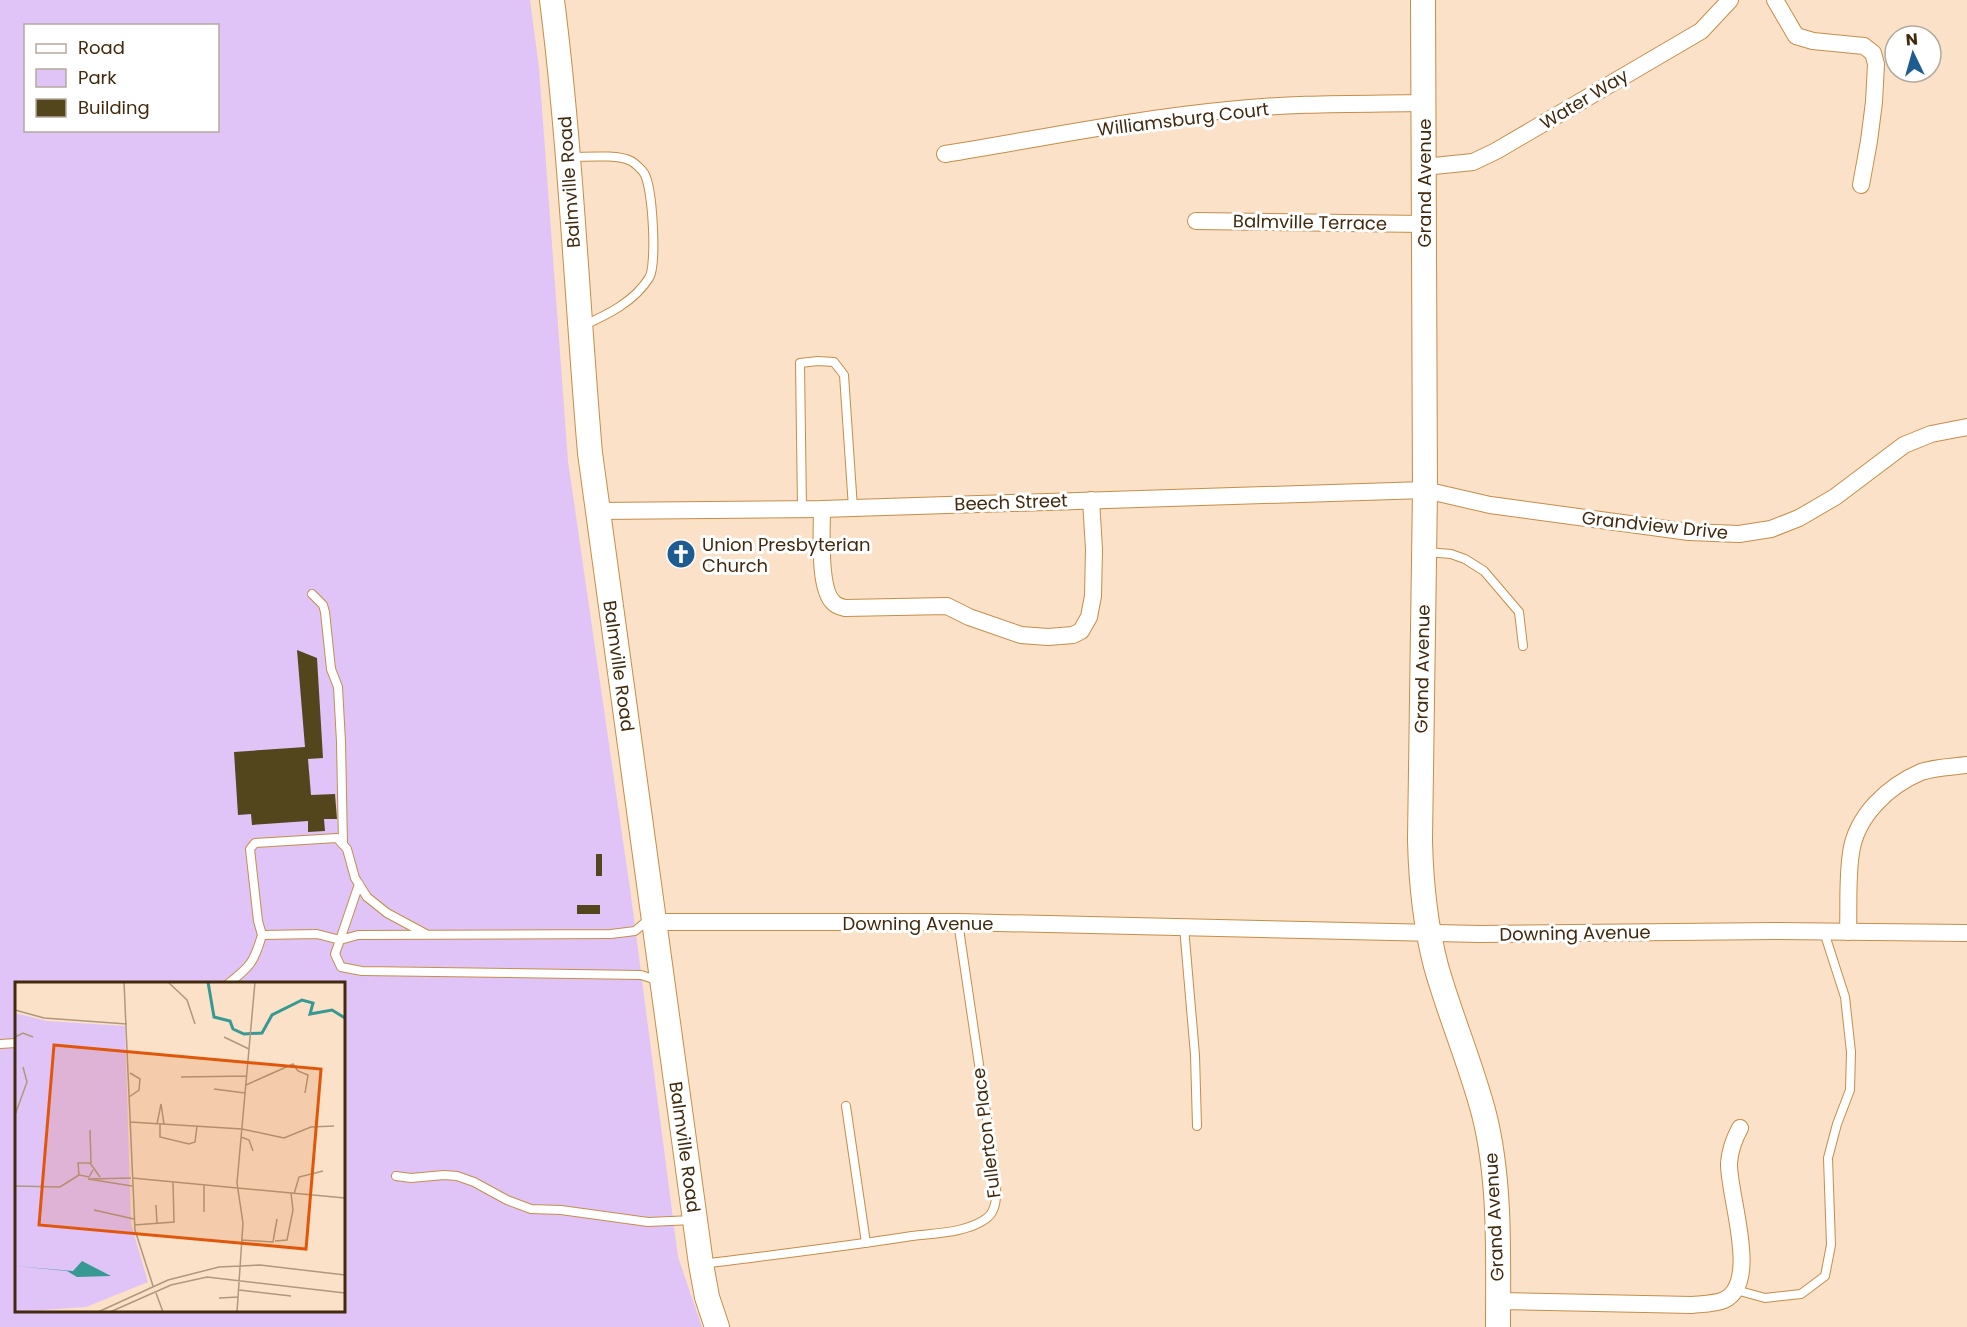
<svg xmlns="http://www.w3.org/2000/svg" width="1967" height="1327" font-family="Poppins,sans-serif">
<style>
.green{fill:#e0c4f8;fill-rule:evenodd}
.building{fill:#53451c}
.lines{fill:none;stroke-linecap:round;stroke-linejoin:round}
.lane-casing{stroke:#c68d49;stroke-width:10}
.street-casing{stroke:#c68d49;stroke-width:18}
.secondary-casing{stroke:#c68d49;stroke-width:26}
.lane{stroke:#fff;stroke-width:8}
.street{stroke:#fff;stroke-width:16}
.secondary{stroke:#fff;stroke-width:24}
.labels{text-anchor:middle;dominant-baseline:central;stroke-width:6;stroke-linejoin:round;paint-order:stroke}
.street-label{font-size:18px;fill:#412a0d;stroke:#fff}
.poi-label{font-size:18px;fill:#412a0d;stroke:#fff;text-anchor:start}
.inset-river{fill:none;stroke:#369993;stroke-width:3}
.inset-road{fill:none;stroke:#b0987d;stroke-width:1.5}
.view{fill:#e0570c;fill-opacity:0.15;stroke:#e0570c;stroke-width:3}
.inset-edge{fill:none;stroke:#412a0d;stroke-width:3}
</style>
<rect width="100%" height="100%" fill="#fae1c7"/>
<path class="green" d="M 0,0 L 530,0 L 539,68 L 568,461 L 631,896 L 678,1257 L 702,1327 L 0,1327 ZM 26,26 L 218,26 L 218,130 L 26,130 ZM 16,984 L 344,984 L 344,1310 L 16,1310 Z"/>
<g class="building">
<polygon points="297,650 317,658 323,758 308,759 311,795 335,794 337,819 324,819 325,831 308,832 308,821 252,825 251,814 238,815 234,752 305,747"/>
<rect x="596" y="854" width="6" height="22"/>
<rect x="577" y="905" width="23" height="9"/>
</g>
<g class="lines">
<g class="lane-casing">
<g id="lane">
<path d="M 571,157 C 587,157 617,154 631,161 C 635,163 642,170 644,173 C 653,187 657,266 649,278 C 634,302 607,315 582,326"/>
<polyline points="802,509 800,363 818,361 834,362 844,375 853,508"/>
<polyline points="1427,552 1451,554 1465,559 1484,571 1519,612 1523,646"/>
<polyline points="312,594 323,605 325,612 331,669 338,687 341,742 343,844"/>
<polyline points="359,884 340,940 317,934 262,935 258,921 250,849 255,843 337,838 347,849 355,878 367,897 387,913 426,934"/>
<polyline points="649,919 635,931 611,934 358,935 340,940 335,954 341,967 362,971 641,975 660,981"/>
<polyline points="1184,927 1195,1055 1197,1126"/>
<path d="M 228,984 C 251,966 254,962 262,935"/>
<polyline points="0,1044 16,1043"/>
<polyline points="846,1106 866,1243"/>
<polyline points="396,1176 411,1178 444,1175 457,1176 474,1182 507,1200 531,1209 561,1210 648,1222 693,1220"/>
<path d="M 703,1264 C 772,1255 842,1247 912,1236 C 935,1233 967,1233 987,1218 C 998,1209 996,1193 996,1180 L 958,922"/>
<polyline points="1736,1290 1765,1298 1801,1294 1825,1276 1831,1245 1828,1158 1837,1124 1850,1090 1851,1052 1845,997 1824,932"/>
</g>
</g>
<g class="street-casing">
<g id="street">
<polyline points="1775,0 1796,36 1813,41 1864,46 1873,53 1876,64 1874,102 1869,141 1861,185"/>
<path d="M 945,154 C 1039,139 1133,119 1228,110 C 1293,103 1358,104 1423,103"/>
<polyline points="1424,167 1473,162 1496,151 1701,31 1730,0"/>
<polyline points="1196,221 1424,224"/>
<path d="M 822,509 C 822,530 818,588 833,602 C 836,606 841,607 845,608 L 947,606 L 969,617 L 1021,635 L 1048,637 L 1073,635 L 1081,631 L 1089,617 L 1093,596 L 1094,549 L 1091,500"/>
<polyline points="598,511 822,509 1425,490 1490,505 1689,532 1739,534 1771,529 1799,518 1835,497 1904,445 1931,434 1967,427"/>
<polyline points="653,922 958,922 1480,934 1775,931 1967,933"/>
<path d="M 1848,932 C 1849,906 1847,879 1851,853 C 1856,816 1888,786 1921,772 C 1935,767 1952,767 1967,765"/>
<path d="M 1498,1301 L 1692,1305 C 1701,1304 1715,1304 1724,1300 C 1761,1283 1728,1195 1729,1163 C 1730,1150 1734,1139 1740,1128"/>
</g>
</g>
<g class="secondary-casing">
<g id="secondary">
<path d="M 552,0 C 571,150 577,302 590,453 L 701,1264 L 707,1297 L 717,1327"/>
<path d="M 1423,0 L 1425,490 L 1420,840 C 1421,884 1425,924 1436,966 C 1450,1016 1471,1064 1484,1114 C 1501,1181 1498,1257 1498,1327"/>
</g>
</g>
<use href="#lane" class="lane"/>
<use href="#street" class="street"/>
<use href="#secondary" class="secondary"/>
</g>
<defs>
<g id="church-disc" transform="scale(1.5)"><circle r="9.5" fill="#1e5b91" stroke="#fff"/><path d="M-1.2-6h2.4v3.5h3.3v2.4h-3.3V6h-2.4V-.1h-3.3v-2.4h3.3Z" fill="#fff"/></g>
</defs>
<g fill-rule="evenodd">
<use href="#church-disc" x="681" y="554"/>
</g>
<g class="labels">
<g class="street-label">
<text transform="translate(1584 99) rotate(-31)">Water Way</text>
<text transform="translate(1183 119) rotate(-7)">Williamsburg Court</text>
<text transform="translate(569 182) rotate(-94)">Balmville Road</text>
<text transform="translate(1424 183) rotate(-90)">Grand Avenue</text>
<text transform="translate(1310 222) rotate(1)">Balmville Terrace</text>
<text transform="translate(1011 502) rotate(-2)">Beech Street</text>
<text transform="translate(1655 525) rotate(6)">Grandview Drive</text>
<text transform="translate(619 666) rotate(82)">Balmville Road</text>
<text transform="translate(1422 669) rotate(-89)">Grand Avenue</text>
<text x="918" y="923">Downing Avenue</text>
<text transform="translate(1575 933) rotate(-1)">Downing Avenue</text>
<text transform="translate(986 1133) rotate(-97)">Fullerton Place</text>
<text transform="translate(685 1147) rotate(82)">Balmville Road</text>
<text transform="translate(1494 1217) rotate(-93)">Grand Avenue</text>
</g>
<g class="poi-label">
<text x="702" y="544">Union Presbyterian<tspan x="702" dy="21">Church</tspan></text>
</g>
</g>
<g transform="translate(15 982)">
<rect width="330" height="330" fill="#fae1c7"/>
<path d="M 0,31 L 32,39 L 110,44 L 116,242 L 133,300 L 71,325 L 0,330 Z" fill="#e0c4f8"/>
<path d="M 67,279 L 96,294 L 62,295 L 52,289 L 0,284 L 58,289 Z" fill="#369993"/>
<path class="inset-river" d="M 193,0 L 199,35 L 215,39 L 218,47 L 229,52 L 247,51 L 257,33 L 287,18 L 298,21 L 295,32 L 317,28 L 330,36"/>
<path class="inset-road" d="M 109,0 L 120,248 L 138,304M 153,0 L 172,18 L 180,42M 0,28 L 29,36 L 112,42M 0,55 L 8,51 L 18,55M 209,55 L 234,67M 166,95 L 231,94M 231,103 L 278,82 L 283,89 L 293,93 L 290,111M 199,107 L 230,111M 114,115 L 124,108 L 125,97 L 115,91M 0,133 L 12,100 L 8,85M 115,140 L 227,147 L 269,156 L 296,145 L 319,144M 142,142 L 146,122 L 149,142M 145,142 L 145,155 L 174,162 L 180,160 L 182,144M 75,148 L 76,181M 226,155 L 234,158 L 238,169M 78,188 L 74,195 L 64,193 L 63,181 L 75,181 L 85,195M 116,196 L 73,197 L 117,204M 117,196 L 330,216M 0,204 L 45,205 L 64,193M 279,212 L 284,195 L 308,189M 141,223 L 142,242M 79,228 L 119,237M 189,230 L 189,203M 119,243 L 159,240 L 158,200M 227,258 L 258,260 L 262,237M 260,259 L 272,258 L 278,228 L 276,211M 224,308 L 276,314M 141,311 L 148,330M 204,316 L 223,315M 83,330 L 153,298 L 204,285 L 245,283 L 330,293M 95,330 L 156,303 L 192,295 L 330,311M 222,330 L 228,241 L 222,201 L 240,0"/>
<path class="view" d="M 39,63 L 306,87 L 291,267 L 24,243 Z"/>
<rect width="330" height="330" class="inset-edge"/>
</g>
<rect x="24" y="24" width="195" height="108" fill="#ffffff" stroke="#b3aa9e" stroke-width="1.5"/>
<rect x="36" y="44" width="30" height="9" fill="#ffffff" stroke="#b3aa9e" stroke-width="1.5"/>
<text x="78" y="54" font-size="18" fill="#412a0d">Road</text>
<rect x="36" y="69" width="30" height="18" fill="#e0c4f8" stroke="#b3aa9e" stroke-width="1.5"/>
<text x="78" y="84" font-size="18" fill="#412a0d">Park</text>
<rect x="36" y="99" width="30" height="18" fill="#53451c" stroke="#b3aa9e" stroke-width="1.5"/>
<text x="78" y="114" font-size="18" fill="#412a0d">Building</text>
<g transform="translate(1913 54) rotate(355)"><circle r="28" fill="#ffffff" stroke="#b3aa9e" stroke-width="1.5"/>
<path d="M0-4.5L10 22L0 15L-10 22Z" fill="#1e5b91"/>
<text y="-9" font-size="16" font-weight="bold" text-anchor="middle" fill="#412a0d">N</text>
</g>
</svg>
